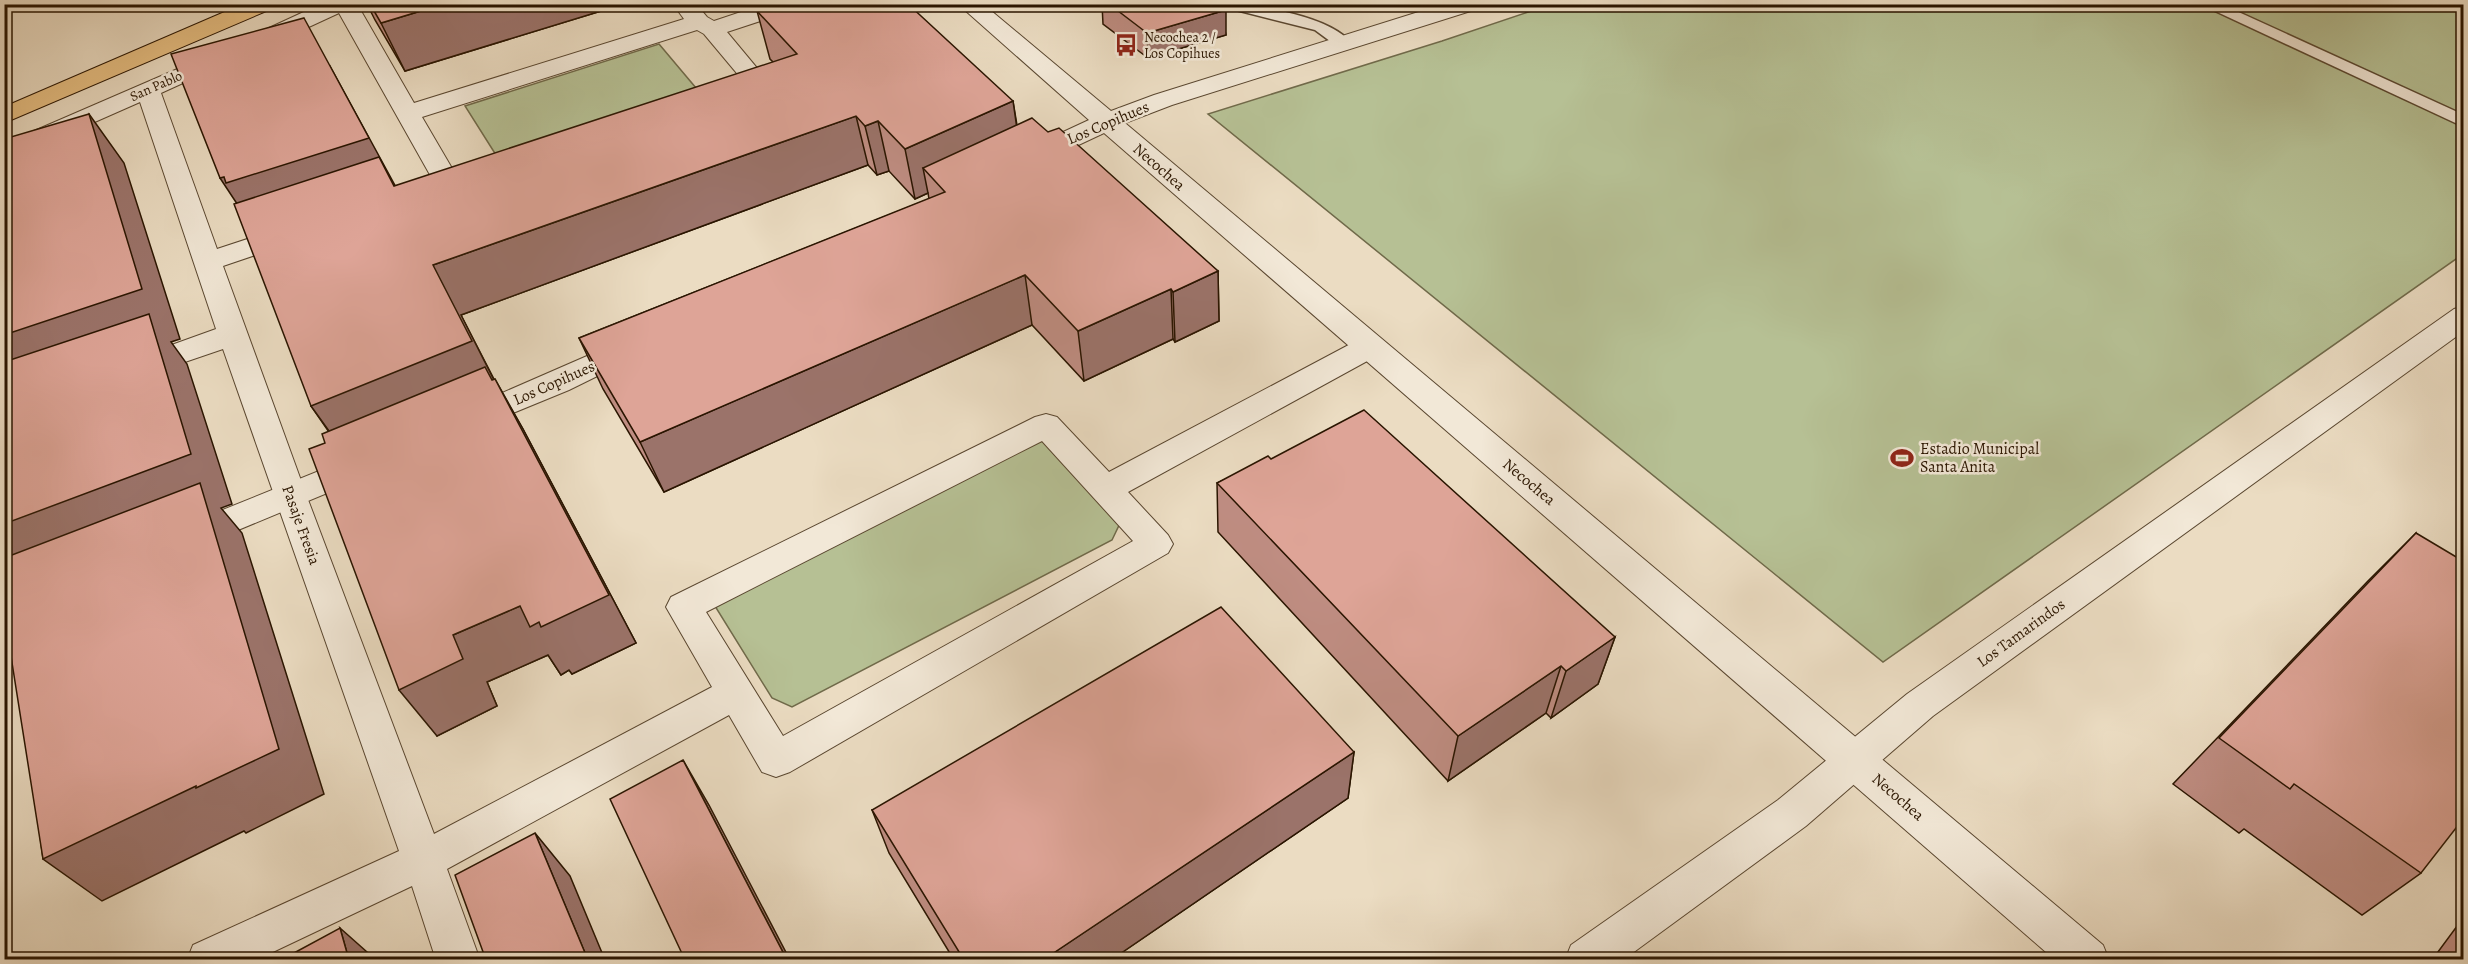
<svg xmlns="http://www.w3.org/2000/svg" width="2468" height="964" font-family="Alegreya,serif">
<style>
.green{fill:#b6c094;stroke:#706a4a;stroke-width:1.5}
.lines{fill:none;stroke-linecap:round;stroke-linejoin:round}
.service-casing{stroke:#5a4730;stroke-width:3}
.minor-casing{stroke:#5a4730;stroke-width:2}
.tertiary-casing{stroke:#5a4730;stroke-width:2}
.primary-casing{stroke:#2a1500;stroke-width:2}
.service{fill:#f2e8d7;fill-rule:evenodd}
.minor{fill:#f2e8d7;fill-rule:evenodd}
.tertiary{fill:#f2e8d7;fill-rule:evenodd}
.primary{fill:#e6be81;fill-rule:evenodd}
.wall{fill:#bf8d82;stroke:#2a1500;stroke-width:1.5}
.shaded-wall{fill:#9b736a;stroke:#2a1500;stroke-width:1.5}
.building{fill:#dea497;stroke:#2a1500;stroke-width:1.5}
.labels{text-anchor:middle;dominant-baseline:central;stroke-width:5;stroke-linejoin:round;paint-order:stroke}
.far-poi-label{font-size:14px;fill:#2a1500;stroke:#f2e8d7;text-anchor:start}
.far-street-label{font-size:14px;fill:#2a1500;stroke:#f2e8d7}
.street-label{font-size:16px;fill:#2a1500;stroke:#f2e8d7}
.poi-label{font-size:16px;fill:#2a1500;stroke:#f2e8d7;text-anchor:start}
</style>
<rect width="100%" height="100%" fill="#ebdcc2"/>
<filter id="stains"><feTurbulence type="fractalNoise" baseFrequency=".00333" numOctaves="4"/><feColorMatrix values="0 0 0 0 .2 0 0 0 0 .09 0 0 0 0 .02 0 0 0 .5 -.17"/></filter>
<radialGradient id="worn" r=".72"><stop offset=".6" stop-color="#630" stop-opacity="0"/><stop offset="1" stop-color="#630" stop-opacity=".3"/></radialGradient>
<g class="green">
<polygon points="1549,5 2463,5 2463,254 1883,662 1208,114 1442,41"/>
<polygon points="659,44 696,88 496,155 465,106"/>
<polygon points="1047,433 1122,519 1112,540 792,707 772,698 710,598"/>
</g>
<g class="lines">
<g class="service-casing">
<g id="service">
<path d="M 1222,4 C 1256,4 1331,16 1352,44 L 1350,47 L 1338,47 L 1315,30 L 1224,7 Z"/>
<polygon points="2200,4 2221,4 2464,115 2464,127"/>
</g>
</g>
<g class="minor-casing">
<g id="minor">
<path d="M 321,4 L 357,4 L 414,103 L 684,19 L 673,4 L 696,4 L 707,17 L 714,21 L 765,4 L 800,4 L 797,9 L 727,32 L 767,80 C 759,92 729,100 715,96 L 712,91 L 715,86 L 740,77 L 704,34 L 697,30 L 422,117 L 460,182 L 456,188 L 447,190 L 438,188 L 434,182 L 339,13 L 272,44 L 264,46 L 256,44 L 252,39 L 256,34 Z"/>
<path d="M 219,51 L 227,53 L 231,58 L 227,63 L 161,93 L 217,249 L 293,224 L 303,227 L 307,233 L 303,239 L 223,266 L 307,497 L 434,834 L 712,687 L 666,607 L 671,597 L 1035,417 L 1046,414 L 1057,417 L 1109,472 L 1358,340 L 1369,337 L 1380,340 L 1384,347 L 1380,354 L 1128,492 L 1168,535 L 1173,544 L 1168,553 L 790,772 L 776,777 L 762,772 L 729,715 L 447,869 L 480,960 L 436,960 L 412,886 L 256,960 L 187,960 L 193,945 L 399,851 L 223,349 L 138,378 L 127,375 L 123,368 L 127,361 L 216,329 L 140,102 L 4,162 L 4,144 ZM 1042,441 L 1133,541 L 783,736 L 706,612 Z"/>
<polygon points="2464,306 2464,331 1933,716 1806,826 1623,960 1565,960 1571,945 1778,800 1907,694 2454,309"/>
</g>
</g>
<g class="tertiary-casing">
<g id="tertiary">
<polygon points="958,4 983,4 1111,111 1154,95 1444,4 1480,4 1477,9 1172,105 1125,123 2103,945 2109,960 2055,960 1104,133 1038,164 1029,166 1020,164 1016,158 1020,152 1089,120"/>
<polygon points="633,336 644,339 648,346 644,353 569,390 467,432 456,429 451,421 456,413"/>
<polygon points="361,454 373,458 377,466 373,474 190,550 178,546 173,537 178,528"/>
</g>
</g>
<g class="primary-casing">
<polygon id="primary" points="243,4 274,4 271,9 4,123 4,107"/>
</g>
<use href="#service" class="service"/>
<use href="#minor" class="minor"/>
<use href="#tertiary" class="tertiary"/>
<use href="#primary" class="primary"/>
</g>
<g class="wall">
<polygon points="367,4 624,4 405,71 375,20"/>
<polygon points="1102,4 1219,4 1226,35 1148,58 1103,24"/>
<polygon points="757,11 1013,101 1017,125 1048,132 1218,271 1219,321 1175,342 1173,339 1084,381 1032,325 664,492 603,389 579,338 929,199 928,193 915,199 889,171 877,175 868,165 461,315 494,379 523,429 636,643 572,674 569,670 561,675 548,655 487,682 497,706 437,736 325,443 329,432 311,406 773,62 770,59"/>
<polygon points="1271,459 1615,637 1598,684 1551,718 1546,713 1448,781 1218,532 1217,483"/>
<polygon points="2416,533 2421,873 2362,915 2244,829 2239,833 2173,784 2367,582"/>
<polygon points="1354,752 1348,798 1111,960 954,960 889,853 872,810"/>
<polygon points="2463,918 2463,960 2432,960"/>
</g>
<g class="shaded-wall">
<polygon points="444,4 624,4 405,71 381,23"/>
<polygon points="1226,10 1226,35 1148,58 1147,33"/>
<polygon points="330,66 422,235 253,228 220,178"/>
<polygon points="1013,101 1020,150 923,168 928,193 915,199 905,149"/>
<polygon points="89,114 124,163 180,339 171,342 187,364 232,504 221,508 242,533 324,794 246,833 244,831 102,901 43,859 4,560 4,335"/>
<polygon points="856,116 868,165 461,315 500,392 347,456 311,406 433,265"/>
<polygon points="878,121 889,171 877,175 865,126"/>
<polygon points="1218,271 1219,321 1175,342 1173,292"/>
<polygon points="1025,275 1032,325 664,492 640,442"/>
<polygon points="1171,289 1173,339 1084,381 1078,331"/>
<polygon points="495,379 523,429 636,643 572,674 569,670 561,675 548,655 487,682 497,706 437,736 399,690 453,635 520,606 539,622"/>
<polygon points="1615,637 1598,684 1551,718 1566,671"/>
<polygon points="1561,666 1546,713 1448,781 1458,736"/>
<polygon points="1354,752 1348,798 1111,960 1043,960"/>
<polygon points="683,760 709,805 790,960 787,960"/>
<polygon points="535,833 570,876 605,960 588,960"/>
<polygon points="340,928 376,960 349,960"/>
</g>
<g class="building">
<polygon points="370,4 444,4 381,23"/>
<polygon points="779,4 908,4 1013,101 905,149 878,121 865,126 856,116 433,265 472,341 311,406 234,204 379,157 394,186 797,54 757,11"/>
<polygon points="1109,4 1219,4 1226,10 1147,33"/>
<polygon points="304,18 369,138 226,183 224,177 220,178 171,54"/>
<polygon points="89,114 142,289 4,335 4,139"/>
<polygon points="1032,118 1048,132 1059,128 1218,271 1173,292 1171,289 1078,331 1025,275 640,442 579,338 945,192 923,168"/>
<polygon points="149,314 191,454 4,524 4,362"/>
<polygon points="485,367 492,380 495,379 609,595 541,627 539,622 530,627 520,606 453,635 463,659 399,690 309,449 325,443 322,434"/>
<polygon points="1364,410 1615,637 1566,671 1561,666 1458,736 1217,483 1268,456 1271,459"/>
<polygon points="200,483 279,749 196,788 196,786 43,859 4,612 4,558"/>
<polygon points="2416,533 2463,561 2463,819 2421,873 2294,784 2290,789 2219,738"/>
<polygon points="1221,607 1354,752 1043,960 964,960 872,810"/>
<polygon points="683,760 787,960 685,960 610,799"/>
<polygon points="535,833 588,960 486,960 455,875"/>
<polygon points="340,928 349,960 281,960"/>
</g>
<defs>
<g id="bus-bare" transform="scale(1.8)"><path d="M-5-6H5V4H4V6H2V4H-2V6H-4V4H-5ZM-3.5-4V0h7V-4ZM-3.5 1.2v1.5H-2V1.2ZM2 1.2v1.5H3.5V1.2Z" fill="#8f2418" stroke="#f2e8d7" stroke-width="2.5" paint-order="stroke"/></g>
<g id="stadium-bare" transform="scale(1.8)"><path d="M0-5a6.5 5 0 1 0 0 10a6.5 5 0 1 0 0-10ZM-3.5-1.8h7v3.6h-7Z" fill="#8f2418" stroke="#f2e8d7" stroke-width="2.5" paint-order="stroke"/></g>
</defs>
<g fill-rule="evenodd">
<use href="#bus-bare" x="1126" y="45"/>
<use href="#stadium-bare" x="1902" y="458"/>
</g>
<g class="labels">
<g class="far-poi-label">
<text x="1144" y="37">Necochea 2 /<tspan x="1144" dy="16">Los Copihues</tspan></text>
</g>
<g class="far-street-label">
<text transform="translate(156 86) rotate(-24)">San Pablo</text>
</g>
<g class="street-label">
<text transform="translate(1108 123) rotate(-23)">Los Copihues</text>
<text transform="translate(1159 167) rotate(41)">Necochea</text>
<text transform="translate(554 383) rotate(-24)">Los Copihues</text>
<text transform="translate(1529 482) rotate(40)">Necochea</text>
<text transform="translate(301 525) rotate(70)">Pasaje Fresia</text>
<text transform="translate(2021 633) rotate(-36)">Los Tamarindos</text>
<text transform="translate(1898 797) rotate(41)">Necochea</text>
</g>
<g class="poi-label">
<text x="1920" y="449">Estadio Municipal<tspan x="1920" dy="18">Santa Anita</tspan></text>
</g>
</g>
<rect width="2468" height="964" fill="none" stroke="#ebdcc2" stroke-width="24"/>
<rect x="6" y="6" width="2456" height="952" fill="none" stroke="#2a1500" stroke-width="3"/>
<rect x="12" y="12" width="2444" height="940" fill="none" stroke="#2a1500" stroke-width="1.5"/>
<rect width="100%" height="100%" filter="url(#stains)"/>
<rect width="100%" height="100%" fill="url(#worn)"/>
</svg>
